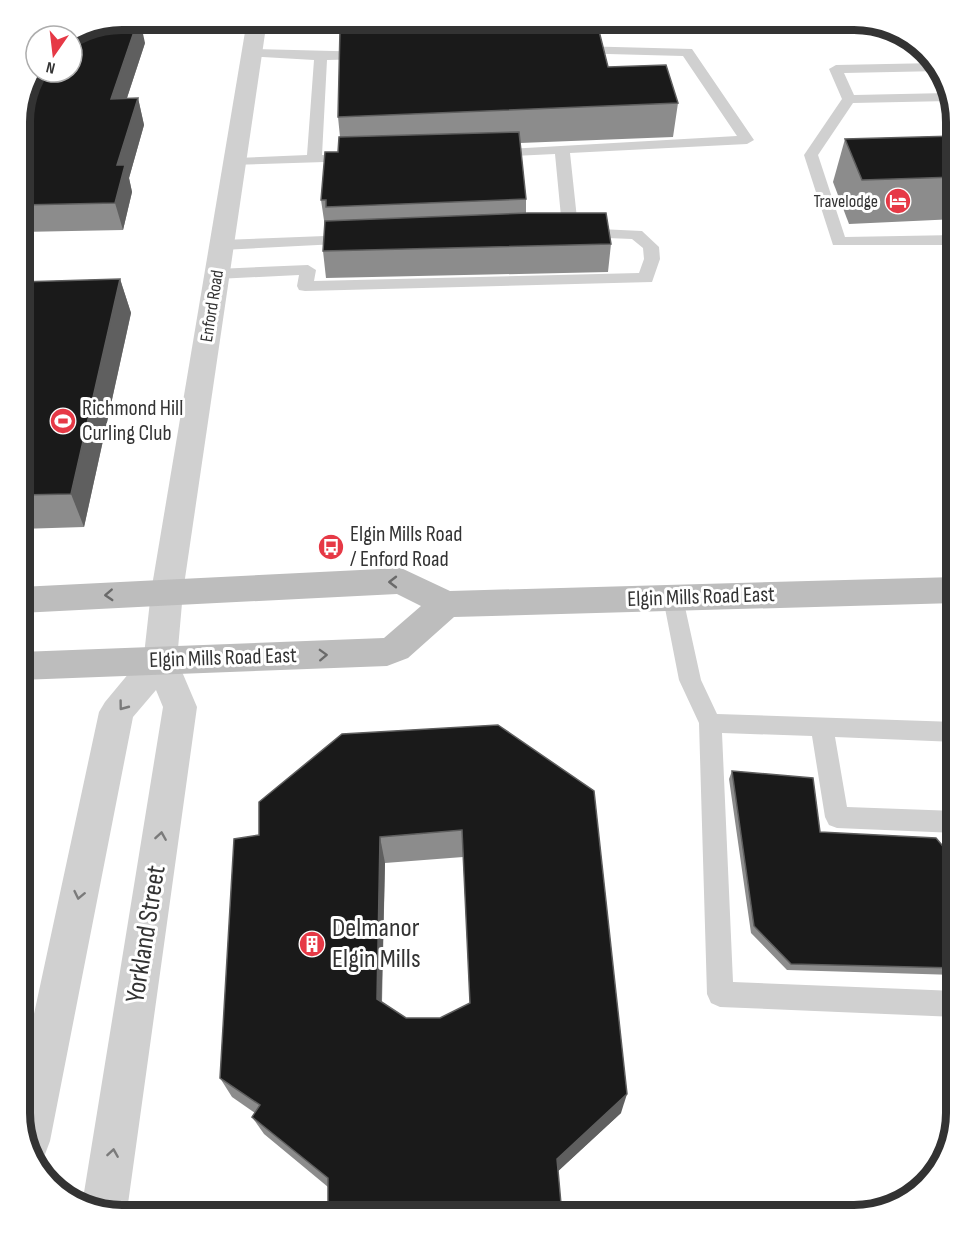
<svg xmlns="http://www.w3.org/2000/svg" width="976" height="1235" font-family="'Sofia Sans Condensed',sans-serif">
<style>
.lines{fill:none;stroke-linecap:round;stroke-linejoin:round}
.stream{fill:#cfe2ee;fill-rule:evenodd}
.service{fill:#d0d0d0;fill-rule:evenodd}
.minor{fill:#d0d0d0;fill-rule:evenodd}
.tertiary{fill:#d0d0d0;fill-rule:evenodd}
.secondary{fill:#bdbdbd;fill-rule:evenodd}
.wall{fill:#8c8c8c;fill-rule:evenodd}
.shaded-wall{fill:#5f5f5f}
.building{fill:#1a1a1a;stroke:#5f5f5f;stroke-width:1.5;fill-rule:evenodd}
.oneway{stroke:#6a6a6a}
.oneway2{stroke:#7a7a7a}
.labels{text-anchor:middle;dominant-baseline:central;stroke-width:6;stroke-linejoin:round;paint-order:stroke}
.far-poi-label{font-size:18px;fill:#333;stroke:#fff;text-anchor:end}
.far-street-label{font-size:18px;fill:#333;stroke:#fff}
.poi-label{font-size:22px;fill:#333;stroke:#fff;text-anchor:start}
.street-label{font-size:22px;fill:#333;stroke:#fff}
.near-poi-label{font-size:27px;fill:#333;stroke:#fff;text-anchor:start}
.near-street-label{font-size:27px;fill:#333;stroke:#fff}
.rim{fill:none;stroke:#333;stroke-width:8}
</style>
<rect width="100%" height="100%" fill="#fff"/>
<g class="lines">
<polygon class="stream" points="723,20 891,29 895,31 891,33 745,26"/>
<g class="service">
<polygon points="576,46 692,49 754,140 747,144 570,153 578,228 642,231 659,247 660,259 652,282 305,291 299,290 297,286 299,275 217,279 209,274 217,269 308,265 316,270 314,281 639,273 644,259 643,248 632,239 582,237 576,234 553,235 551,232 553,229 562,227 555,154 493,157 488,156 486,153 488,150 737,136 683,56 571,53 569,50"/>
<polygon points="252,49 373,52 375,55 373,58 368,59 327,60 322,155 356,155 358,158 356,161 230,165 228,162 230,159 235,158 307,155 314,60 247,56 245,53 247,50"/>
<polygon points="937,63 941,71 844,73 854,95 948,93 950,101 853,103 818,155 845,237 956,235 956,245 833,245 804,155 842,99 829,69 836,65"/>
<polygon points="351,235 357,237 359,240 357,243 222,250 214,245 222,240"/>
<polygon points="947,582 954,584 956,588 956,619 949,617 937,590 940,584"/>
<polygon points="673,590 680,592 683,598 701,680 717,714 956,722 956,742 835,737 847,807 956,811 956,833 837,828 829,825 825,817 812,736 722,733 733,982 956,991 956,1017 720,1007 711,1003 707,994 699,723 679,680 663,598 666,592"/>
</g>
<polygon class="minor" points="247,20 267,20 183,592 178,601 167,605 156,601 151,592"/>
<polygon class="tertiary" points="167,579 178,583 183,592 177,660 197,707 127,1211 125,1215 121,1215 82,1205 163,707 156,690 133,717 50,1141 44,1157 34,1161 20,1113 20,1079 99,712 105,702 144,655 151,592 156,583"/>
<polygon class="secondary" points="401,568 450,591 956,577 956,603 454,617 408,658 387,666 20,680 20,652 384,638 421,606 397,594 20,613 20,587"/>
</g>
<g class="wall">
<polygon points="361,20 453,20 453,26 608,67 678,103 673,137 520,143 526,199 526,213 611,244 608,272 326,278 323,251 325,227 321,200 338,152 340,137 338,117 362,29"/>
<polygon points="145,43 127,98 138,98 144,125 129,178 132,192 123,230 20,232 20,115"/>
<polygon points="956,136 956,219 849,224 833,182 845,139"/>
<polygon points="120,279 131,313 84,527 20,529 20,282"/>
<path d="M 498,725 L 621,1113 L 558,1171 L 328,1187 L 264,1134 L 252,1117 L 255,1113 L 232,1097 L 220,1078 L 259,835 ZM 463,857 L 470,1003 L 440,1018 L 406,1018 L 382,1003 L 385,863 Z"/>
<polygon points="732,771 820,832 956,857 956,975 787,970 751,933 729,779"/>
</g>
<g class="shaded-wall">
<polygon points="138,20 140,20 145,43 118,125 111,99"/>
<polygon points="138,98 144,125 129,178 132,192 123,230 115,203 117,165"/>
<polygon points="120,279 131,313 84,527 71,494"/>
<polygon points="380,837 385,863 381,1021 377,999"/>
<polygon points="627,1094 621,1113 554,1175 557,1159"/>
</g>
<g class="building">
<polygon points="122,20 138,20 111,99 138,98 117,165 125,165 115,203 20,205 20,115 30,76 36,69 36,72 72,72 72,38"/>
<polygon points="361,20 453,20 361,23"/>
<polygon points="597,23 608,67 666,65 678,103 338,117 340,29"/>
<polygon points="519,132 526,199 326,207 326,200 321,200 325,152 338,152 339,137"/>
<polygon points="956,136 956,177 862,180 845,139"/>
<polygon points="528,213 606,213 611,244 323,251 325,221"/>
<polygon points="120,279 71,494 20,495 20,282"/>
<path d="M 498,725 L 594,791 L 627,1094 L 557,1159 L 562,1215 L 328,1215 L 328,1178 L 252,1117 L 260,1105 L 220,1078 L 234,839 L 259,835 L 259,802 L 342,734 ZM 462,830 L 470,1003 L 440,1018 L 406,1018 L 377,999 L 380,837 Z"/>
<polygon points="732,771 813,778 820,832 936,838 952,857 956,857 956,968 791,964 754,926"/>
</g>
<defs><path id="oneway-chevron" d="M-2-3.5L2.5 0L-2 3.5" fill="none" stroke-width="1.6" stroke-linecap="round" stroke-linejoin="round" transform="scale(1.5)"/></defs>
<g class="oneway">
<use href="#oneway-chevron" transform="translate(393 582) rotate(-180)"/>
<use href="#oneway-chevron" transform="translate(109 595) rotate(177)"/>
<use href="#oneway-chevron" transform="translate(323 655) rotate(-2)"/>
</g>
<g class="oneway2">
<use href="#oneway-chevron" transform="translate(123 706) rotate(127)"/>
<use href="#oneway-chevron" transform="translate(161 836) rotate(-81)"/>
<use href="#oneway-chevron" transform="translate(79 895) rotate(102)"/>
<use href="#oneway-chevron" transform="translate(113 1153) rotate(-81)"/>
</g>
<defs>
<g id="hotel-disc" transform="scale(1.35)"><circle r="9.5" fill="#e63946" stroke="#fff"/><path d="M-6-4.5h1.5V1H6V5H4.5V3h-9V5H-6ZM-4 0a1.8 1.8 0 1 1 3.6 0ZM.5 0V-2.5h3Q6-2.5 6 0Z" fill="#fff"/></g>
<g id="stadium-disc" transform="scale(1.35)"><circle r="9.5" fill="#e63946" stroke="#fff"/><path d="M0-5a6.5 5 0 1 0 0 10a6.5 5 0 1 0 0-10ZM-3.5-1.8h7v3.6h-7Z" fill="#fff"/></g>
<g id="bus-disc" transform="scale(1.35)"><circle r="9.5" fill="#e63946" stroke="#fff"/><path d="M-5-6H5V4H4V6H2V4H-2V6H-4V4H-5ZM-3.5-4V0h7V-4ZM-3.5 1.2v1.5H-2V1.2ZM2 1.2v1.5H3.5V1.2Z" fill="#fff"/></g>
<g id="building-disc" transform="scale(1.35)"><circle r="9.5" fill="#e63946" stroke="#fff"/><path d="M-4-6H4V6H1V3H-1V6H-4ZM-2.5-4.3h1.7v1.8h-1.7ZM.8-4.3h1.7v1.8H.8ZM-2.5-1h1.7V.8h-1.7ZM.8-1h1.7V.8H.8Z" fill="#fff"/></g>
</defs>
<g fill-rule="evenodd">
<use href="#hotel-disc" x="898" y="201"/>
<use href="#stadium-disc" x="63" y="421"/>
<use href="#bus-disc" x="331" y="547"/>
<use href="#building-disc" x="312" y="944"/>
</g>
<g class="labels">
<g class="far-poi-label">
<text x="878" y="201">Travelodge</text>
</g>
<g class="far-street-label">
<text transform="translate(212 306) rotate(-81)">Enford Road</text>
</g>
<g class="poi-label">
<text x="82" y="408">Richmond Hill<tspan x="82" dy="25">Curling Club</tspan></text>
<text x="350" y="534">Elgin Mills Road<tspan x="350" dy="25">/ Enford Road</tspan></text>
</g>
<g class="street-label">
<text transform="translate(701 597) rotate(-2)">Elgin Mills Road East</text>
<text transform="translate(223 658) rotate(-2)">Elgin Mills Road East</text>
</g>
<g class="near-poi-label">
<text x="332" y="928">Delmanor<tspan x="332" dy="31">Elgin Mills</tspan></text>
</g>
<g class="near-street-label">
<text transform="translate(146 934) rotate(-81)">Yorkland Street</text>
</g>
</g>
<path d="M0 0H976V1235H0ZM122 30H854A92 92 0 0 1 946 122V1113A92 92 0 0 1 854 1205H122A92 92 0 0 1 30 1113V122A92 92 0 0 1 122 30Z" fill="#fff" fill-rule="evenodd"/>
<path class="rim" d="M122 30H854A92 92 0 0 1 946 122V1113A92 92 0 0 1 854 1205H122A92 92 0 0 1 30 1113V122A92 92 0 0 1 122 30Z"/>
<g transform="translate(54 54) rotate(194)"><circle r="28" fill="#ffffff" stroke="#adadad" stroke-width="1.5"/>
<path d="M0-4.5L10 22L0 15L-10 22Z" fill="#e63946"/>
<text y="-9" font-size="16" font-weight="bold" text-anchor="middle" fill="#333333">N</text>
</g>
</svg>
